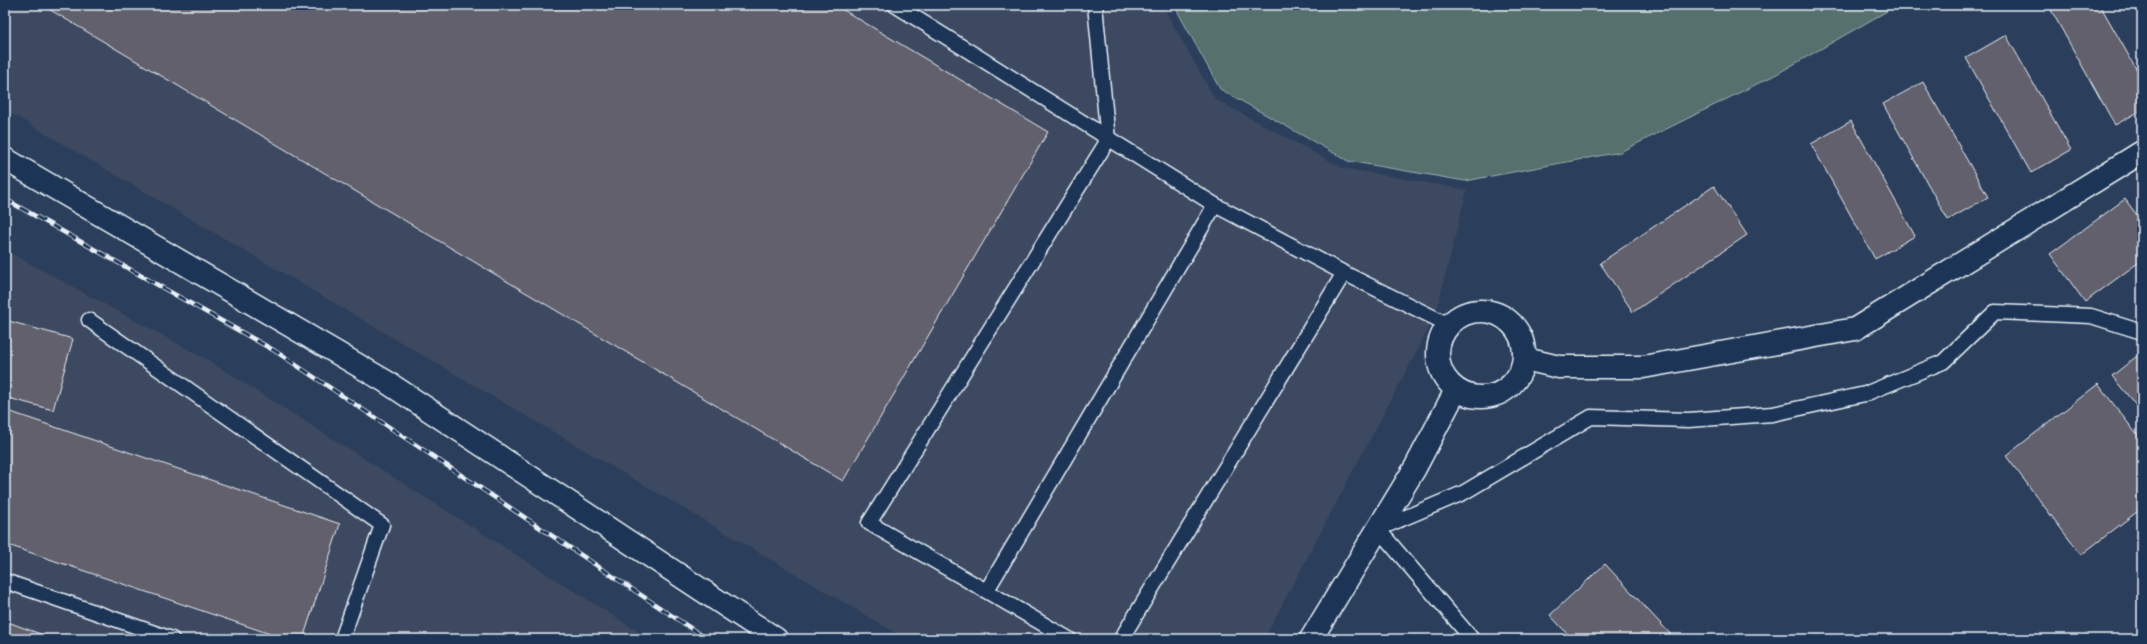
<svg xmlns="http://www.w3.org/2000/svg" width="2147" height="644" font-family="Delius,sans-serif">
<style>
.built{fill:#3c4860}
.green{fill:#55706d;stroke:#9eb0b2}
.building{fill:#62616c;stroke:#e8f1f8}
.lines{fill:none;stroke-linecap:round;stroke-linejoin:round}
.lane-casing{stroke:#e8f1f8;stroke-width:17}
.street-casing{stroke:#e8f1f8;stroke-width:25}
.lane{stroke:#1d3557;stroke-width:14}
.street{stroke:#1d3557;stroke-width:22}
.rail-casing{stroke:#e8f1f8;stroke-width:4.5}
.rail{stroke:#1d3557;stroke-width:3;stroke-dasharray:9;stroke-linecap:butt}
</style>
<rect width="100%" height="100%" fill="#2b3e5b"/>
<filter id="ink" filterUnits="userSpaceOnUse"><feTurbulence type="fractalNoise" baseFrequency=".025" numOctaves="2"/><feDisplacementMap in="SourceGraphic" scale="8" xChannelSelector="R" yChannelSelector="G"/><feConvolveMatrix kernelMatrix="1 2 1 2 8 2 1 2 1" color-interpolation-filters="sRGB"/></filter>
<g filter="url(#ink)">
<g class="built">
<polygon points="5,5 1162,5 1215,99 1343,168 1467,190 1435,317 1264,639 906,639 5,110"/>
<polygon points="5,250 208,360 650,639 5,639"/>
</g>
<polygon class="green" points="1174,5 1890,5 1887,11 1775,75 1620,152 1465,181 1348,161 1220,89"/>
<g class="building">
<polygon points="42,5 835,5 1048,132 843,481"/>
<polygon points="2060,5 2100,5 2142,79 2142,110 2115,125 2051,10"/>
<polygon points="2006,35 2071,150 2031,173 1966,58"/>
<polygon points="1923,82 1988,197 1948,220 1883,104"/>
<polygon points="1851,121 1915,236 1875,259 1811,144"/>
<polygon points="1714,186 1747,235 1633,312 1600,263"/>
<polygon points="2125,199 2142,222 2142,260 2085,302 2050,254"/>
<polygon points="5,320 73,339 53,410 5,397"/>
<polygon points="2142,352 2142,413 2112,376"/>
<polygon points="2098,384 2142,441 2142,508 2081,555 2006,456"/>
<polygon points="5,410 340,524 303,639 285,639 5,544"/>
<polygon points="1605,564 1675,639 1572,639 1550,615"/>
<polygon points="5,621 54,639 5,639"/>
</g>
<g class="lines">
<g class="lane-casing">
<g id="lane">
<polyline points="895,5 1215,205 1344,273 1449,325"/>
<polyline points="89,320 382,525 342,639"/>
<polyline points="5,581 172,639"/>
<polyline points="987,590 1215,205"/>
<polyline points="1069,639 869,523 1108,140 1095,5"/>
<polyline points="1121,639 1344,273"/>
<polyline points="1472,639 1378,529 1463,493 1591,417 1688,420 1773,414 1865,394 1943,362 1995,312 2091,316 2142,332"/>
</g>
</g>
<g class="street-casing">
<g id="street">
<polyline points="5,159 385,381 776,639"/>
<circle cx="1481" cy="354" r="43"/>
<polyline points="1525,359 1559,367 1643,367 1855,329 2142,152"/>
<polyline points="1311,639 1415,468 1456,390"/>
</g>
</g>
<use href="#lane" class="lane"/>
<use href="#street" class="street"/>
<g class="rail-casing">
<polyline id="rail" points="5,199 275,351 707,639"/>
</g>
<use href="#rail" class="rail"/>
</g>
</g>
<rect width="2147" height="644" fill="none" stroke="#1d3557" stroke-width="20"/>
<rect x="10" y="10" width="2127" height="624" fill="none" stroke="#e8f1f8" stroke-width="1.5" filter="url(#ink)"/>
</svg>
